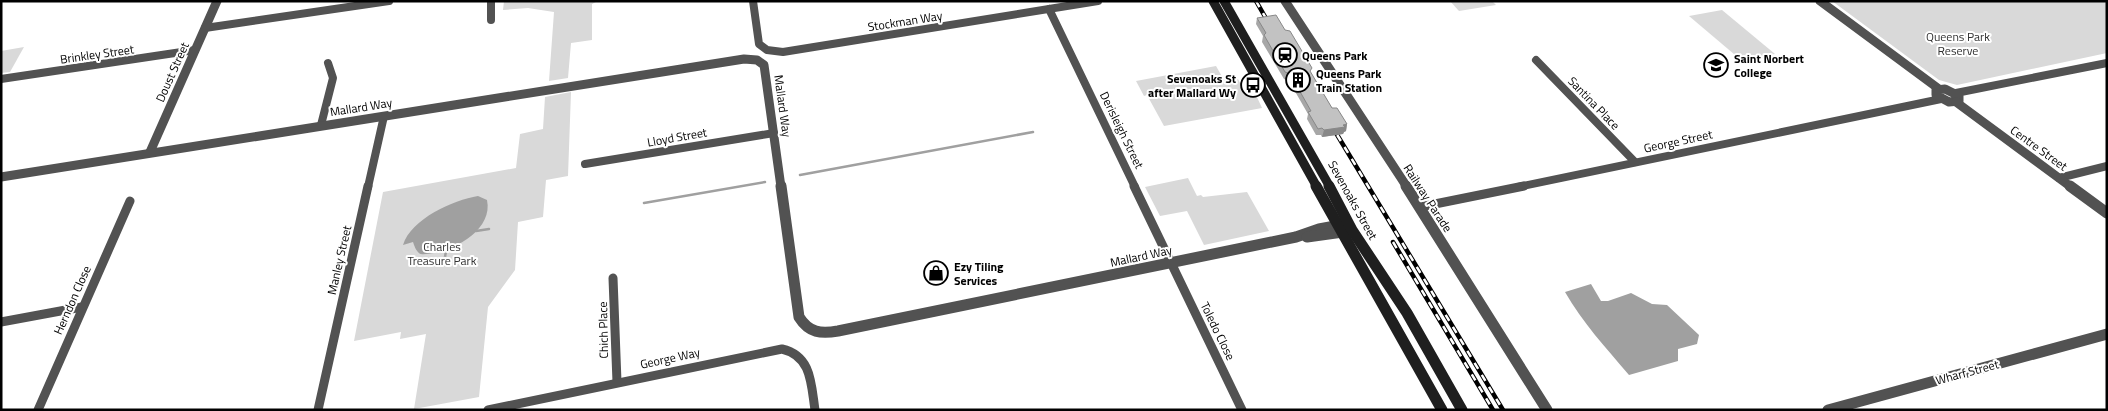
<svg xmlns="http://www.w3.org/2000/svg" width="2108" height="411" font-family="'Titillium Web',sans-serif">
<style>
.green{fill:#d9d9d9}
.water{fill:#a0a0a0}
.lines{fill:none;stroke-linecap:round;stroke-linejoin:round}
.stream{stroke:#a0a0a0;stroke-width:2.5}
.minor-far1{stroke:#525252;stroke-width:8}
.minor{stroke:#525252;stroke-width:9}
.tertiary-far1{stroke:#525252;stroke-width:9}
.tertiary{stroke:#525252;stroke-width:11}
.secondary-far1{stroke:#1f1f1f;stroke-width:9}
.secondary{stroke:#1f1f1f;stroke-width:11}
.rail-casing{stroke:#000;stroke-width:4.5}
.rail{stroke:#fff;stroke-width:2.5;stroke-dasharray:7;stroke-linecap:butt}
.wall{fill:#a7a7a7}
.shaded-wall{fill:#888}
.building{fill:#c2c2c2;stroke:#888}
.labels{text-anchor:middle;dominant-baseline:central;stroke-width:4;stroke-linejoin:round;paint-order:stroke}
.street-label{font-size:12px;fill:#000;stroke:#fff}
.park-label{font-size:12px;fill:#303030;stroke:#fff}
.poi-label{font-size:12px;font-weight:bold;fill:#000;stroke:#fff;text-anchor:start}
</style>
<rect width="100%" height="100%" fill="#fff"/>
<g class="green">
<polygon points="504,1 598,1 592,4 592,40 571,43 568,78 549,81 554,12 528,8 503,10"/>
<polygon points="1450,1 1492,1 1496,5 1459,11"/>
<polygon points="1832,1 2107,1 2107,53 1957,85 1939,80"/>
<polygon points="1722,10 1775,54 1741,60 1689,16"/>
<polygon points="24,47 10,72 1,73 1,51"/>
<polygon points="1216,66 1224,80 1238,79 1240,83 1250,82 1262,108 1164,126 1147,95 1144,96 1136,81"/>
<polygon points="571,92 568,176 546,180 543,217 518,222 515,270 488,307 479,397 414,409 426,334 400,339 401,332 354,341 383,192 516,168 520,134 543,129 545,97"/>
<polygon points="1188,178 1197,196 1201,195 1203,197 1247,192 1269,231 1204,245 1187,211 1160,216 1145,187"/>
</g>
<g class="water">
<path d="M 478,196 L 487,200 C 493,228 458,249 434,253 C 430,253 422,256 419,253 C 416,251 414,245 413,242 L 403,245 C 411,219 453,200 478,196 Z"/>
<path d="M 1591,284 L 1601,301 L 1608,301 L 1631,293 L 1652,304 L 1667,305 L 1699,335 L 1697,344 L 1678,349 L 1678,361 L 1629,375 C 1606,348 1582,322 1565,292 Z"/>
</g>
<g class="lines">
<g class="stream">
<polyline points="800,175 1033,132"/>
<polyline points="644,203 765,182"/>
<polyline points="476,231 489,229"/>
<polyline points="445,257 446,251"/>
</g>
<g class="minor-far1">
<polyline points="491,1 491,20"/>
<polyline points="753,1 759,44 767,50 783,52 1098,1"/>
<polyline points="1049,9 1135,187"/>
<polyline points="205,28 389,1"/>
<polyline points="1536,60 1635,162"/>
<polyline points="1,79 195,50"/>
<polyline points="1956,93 2107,63"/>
<polyline points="321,125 333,78 328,63"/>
<polyline points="585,164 774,133"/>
<polyline points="2059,178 2107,166"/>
<polyline points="368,187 384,116"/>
<polyline points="1518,187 1941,99"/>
</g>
<g class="minor">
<polyline points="1134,186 1242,410"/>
<polyline points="1420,207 1524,186"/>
<polyline points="613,278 617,382"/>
<polyline points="1,322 82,307"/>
<polyline points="38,410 130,201"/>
<polyline points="318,410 368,186"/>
<path d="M 488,410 L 782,349 C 812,356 811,384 815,410"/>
</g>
<g class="tertiary-far1">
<polyline points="1285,1 1407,187"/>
<polyline points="1820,1 1939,89"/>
<polygon points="1945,89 1959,96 1959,101 1949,102 1936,95 1936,90"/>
<polyline points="1956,102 2071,187"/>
<polyline points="150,152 217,1"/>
<polyline points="1,177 744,59 757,60 764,65 781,187"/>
</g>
<g class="tertiary">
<path d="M 781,186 L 799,317 C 809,333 821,334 838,331 L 1296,237 L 1319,229 L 1346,224"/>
<polyline points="1406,186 1547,410"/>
<polyline points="2070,186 2107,213"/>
<polyline points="1307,237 1350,231"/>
<polyline points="1828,410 2107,334"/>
</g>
<g class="secondary-far1">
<polyline points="1213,1 1317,187"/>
<polyline points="1224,1 1330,187"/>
</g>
<g class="secondary">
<polyline points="1316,186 1442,410"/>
<polyline points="1329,186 1352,230 1407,313 1462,410"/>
</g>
<g class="rail-casing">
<g id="rail">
<polyline points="1256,1 1272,29"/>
<polyline points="1330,123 1503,410"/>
<polyline points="1393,242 1493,410"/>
</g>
</g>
<use href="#rail" class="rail"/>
</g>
<polygon class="wall" points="1257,18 1311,73 1332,108 1347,124 1346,131 1344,132 1343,134 1322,137 1321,135 1316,135 1307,119 1308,114 1289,81 1284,79 1262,42 1263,36 1256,24"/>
<polygon class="shaded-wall" points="1347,124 1346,131 1344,132 1343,134 1322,137 1324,130"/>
<polygon class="building" points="1276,15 1285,30 1290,31 1312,68 1310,71 1332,108 1337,108 1347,124 1343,125 1345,127 1324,130 1322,128 1318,129 1308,112 1311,111 1290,74 1285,72 1264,35 1266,33 1257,18"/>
<defs>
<g id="station-ring" transform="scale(1.25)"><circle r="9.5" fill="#fff" stroke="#000" stroke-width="1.5"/><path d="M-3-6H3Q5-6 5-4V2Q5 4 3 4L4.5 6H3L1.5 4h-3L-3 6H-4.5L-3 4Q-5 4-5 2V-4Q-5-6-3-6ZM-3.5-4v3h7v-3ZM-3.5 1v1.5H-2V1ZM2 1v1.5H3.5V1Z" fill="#000"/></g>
<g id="university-ring" transform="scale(1.25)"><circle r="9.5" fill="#fff" stroke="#000" stroke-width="1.5"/><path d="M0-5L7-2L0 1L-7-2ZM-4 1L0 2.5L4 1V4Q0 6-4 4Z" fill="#000"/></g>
<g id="building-ring" transform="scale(1.25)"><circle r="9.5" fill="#fff" stroke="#000" stroke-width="1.5"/><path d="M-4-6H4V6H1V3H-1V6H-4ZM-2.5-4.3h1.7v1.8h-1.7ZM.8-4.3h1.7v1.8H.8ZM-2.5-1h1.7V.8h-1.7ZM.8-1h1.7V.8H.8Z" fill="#000"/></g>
<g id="bus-ring" transform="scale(1.25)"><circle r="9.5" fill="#fff" stroke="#000" stroke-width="1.5"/><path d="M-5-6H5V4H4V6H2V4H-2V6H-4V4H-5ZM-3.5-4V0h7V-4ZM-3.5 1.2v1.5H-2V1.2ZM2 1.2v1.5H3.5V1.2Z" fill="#000"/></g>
<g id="shop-ring" transform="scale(1.25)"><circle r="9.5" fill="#fff" stroke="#000" stroke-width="1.5"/><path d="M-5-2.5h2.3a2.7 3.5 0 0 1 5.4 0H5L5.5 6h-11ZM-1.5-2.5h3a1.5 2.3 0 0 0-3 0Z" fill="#000"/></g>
</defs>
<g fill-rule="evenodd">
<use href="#station-ring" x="1285" y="55"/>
<use href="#university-ring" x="1716" y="65"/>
<use href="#building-ring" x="1298" y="80"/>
<use href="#bus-ring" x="1253" y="85"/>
<use href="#shop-ring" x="936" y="273"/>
</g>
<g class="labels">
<g class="street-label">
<text transform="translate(905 21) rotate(-9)">Stockman Way</text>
<text transform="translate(97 54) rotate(-8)">Brinkley Street</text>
<text transform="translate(172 72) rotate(-66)">Doust Street</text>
<text transform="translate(1594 103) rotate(46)">Santina Place</text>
<text transform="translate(783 106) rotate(82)">Mallard Way</text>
<text transform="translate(361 107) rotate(-9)">Mallard Way</text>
<text transform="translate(1122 130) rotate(64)">Derisleigh Street</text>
<text transform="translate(677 137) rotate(-10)">Lloyd Street</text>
<text transform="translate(1678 141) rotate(-12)">George Street</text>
<text transform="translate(2039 148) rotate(36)">Centre Street</text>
<text transform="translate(1428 198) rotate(57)">Railway Parade</text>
<text transform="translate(1353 200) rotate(61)">Sevenoaks Street</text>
<text transform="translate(1141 256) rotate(-12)">Mallard Way</text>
<text transform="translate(339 260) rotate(-77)">Manley Street</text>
<text transform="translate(72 300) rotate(-66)">Herndon Close</text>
<text transform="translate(603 330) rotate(-91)">Chich Place</text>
<text transform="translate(1218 331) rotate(64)">Toledo Close</text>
<text transform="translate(670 358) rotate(-12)">George Way</text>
<text transform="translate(1967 372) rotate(-15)">Wharf Street</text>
</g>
<g class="park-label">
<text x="1958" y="36">Queens Park<tspan x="1958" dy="14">Reserve</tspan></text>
<text x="442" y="246">Charles<tspan x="442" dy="14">Treasure Park</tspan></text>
</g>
<g class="poi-label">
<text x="1302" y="55">Queens Park</text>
<text x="1734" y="58">Saint Norbert<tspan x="1734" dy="14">College</tspan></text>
<text x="1316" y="73">Queens Park<tspan x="1316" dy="14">Train Station</tspan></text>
<text x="1236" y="78" text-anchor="end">Sevenoaks St<tspan x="1236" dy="14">after Mallard Wy</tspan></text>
<text x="954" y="266">Ezy Tiling<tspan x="954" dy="14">Services</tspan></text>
</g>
</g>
<rect width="2108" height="411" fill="none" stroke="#000000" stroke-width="5"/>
</svg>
